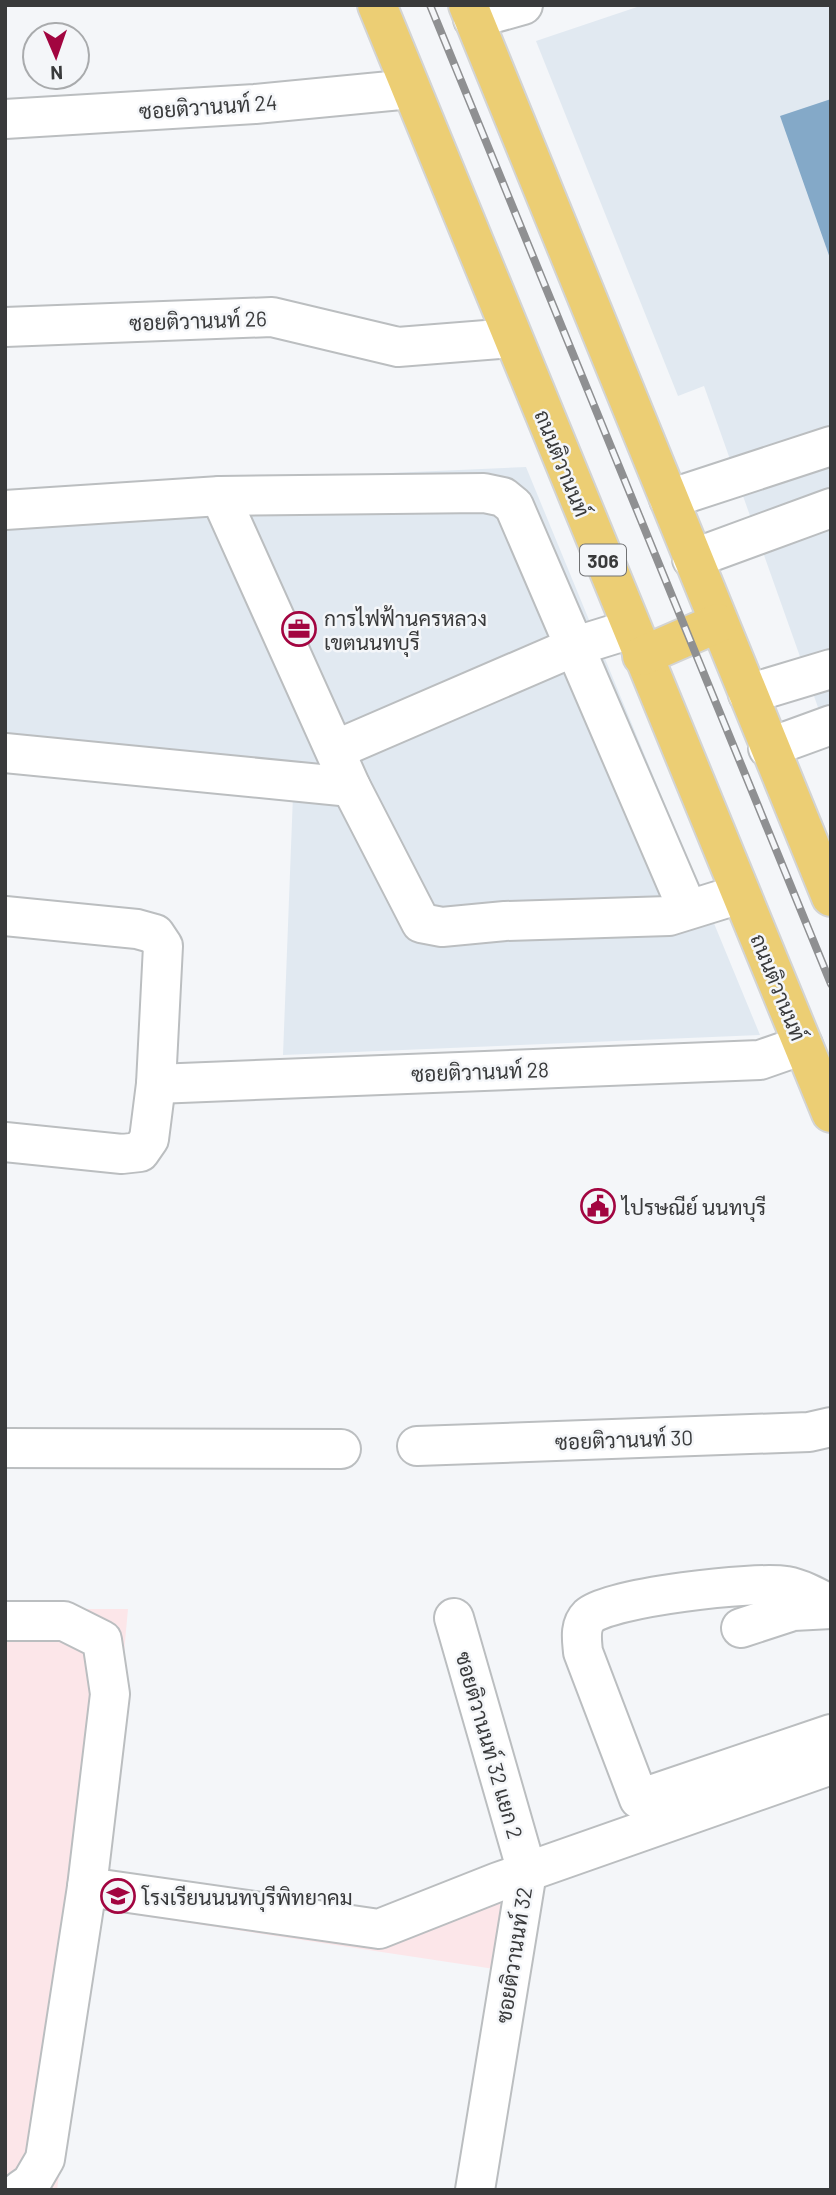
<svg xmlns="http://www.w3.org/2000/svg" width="836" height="2195" font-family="Barlow,Sarabun,sans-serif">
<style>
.built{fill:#e1e9f1}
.education{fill:#fce6e9}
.water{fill:#84a9c8}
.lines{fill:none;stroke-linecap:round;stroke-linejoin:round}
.minor-casing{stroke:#bbbec0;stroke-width:42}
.major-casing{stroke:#d3d4d4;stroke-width:42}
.minor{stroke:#fff;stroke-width:38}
.major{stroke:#ecce74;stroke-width:38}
.rail-casing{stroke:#8f9092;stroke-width:8}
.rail{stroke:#f4f6f9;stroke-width:5;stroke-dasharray:16;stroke-linecap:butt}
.labels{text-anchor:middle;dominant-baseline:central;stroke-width:5;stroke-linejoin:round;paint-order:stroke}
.shield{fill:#f4f6f9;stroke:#717274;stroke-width:2}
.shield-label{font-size:19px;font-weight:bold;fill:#393a3b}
.street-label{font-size:21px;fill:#393a3b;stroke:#f4f6f9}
.poi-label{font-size:21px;fill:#393a3b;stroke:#f4f6f9;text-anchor:start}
</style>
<rect width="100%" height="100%" fill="#f4f6f9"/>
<g class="built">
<polygon points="643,5 831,5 831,744 704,386 678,396 536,41"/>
<polygon points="526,467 760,1035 283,1055 293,795 5,769 5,490"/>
</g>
<polygon class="education" points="5,1609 128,1609 103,1881 374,1911 497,1868 503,1930 501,1970 96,1909 57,2190 5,2190"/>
<polygon class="water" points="831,99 831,261 780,116"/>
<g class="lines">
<g class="minor-casing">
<g id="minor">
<polyline points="473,19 523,5"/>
<polyline points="5,119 255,104 411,89"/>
<polyline points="5,327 272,317 398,347 512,338"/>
<polyline points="220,496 351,787 421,923 442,927 505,921 669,916 740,894"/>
<polyline points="669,499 831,446"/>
<polyline points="5,510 220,496 484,493 503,497 514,506 687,908"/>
<polyline points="692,559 831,508"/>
<polyline points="748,694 831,669"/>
<polyline points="768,748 831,725"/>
<polyline points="335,750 576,646 631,629"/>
<polyline points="5,753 351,787"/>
<polyline points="5,916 137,929 155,934 163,946 156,1084 149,1139 140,1152 122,1154 5,1142"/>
<polyline points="156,1084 760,1060 803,1045"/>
<polyline points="417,1446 809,1432 831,1427"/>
<polyline points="5,1448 341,1449"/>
<path d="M 831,1605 C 816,1597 802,1589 786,1586 C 755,1581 610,1597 589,1616 C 579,1626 582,1640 583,1652 L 639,1799 L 831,1734"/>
<polyline points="454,1618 527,1872 475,2190"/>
<polyline points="5,1621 64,1621 102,1640 110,1694 87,1887 45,2159 31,2183 21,2190"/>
<polyline points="741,1628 793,1611 831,1609"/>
<polyline points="87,1887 379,1929 498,1882 831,1765"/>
</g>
</g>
<g class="major-casing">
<g id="major">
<polyline points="377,5 831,1113"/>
<polyline points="468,5 831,897"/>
<polyline points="642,656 718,623"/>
</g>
</g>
<use href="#minor" class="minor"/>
<use href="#major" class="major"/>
<g class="rail-casing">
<polyline id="rail" points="430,5 831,984"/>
</g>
<use href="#rail" class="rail"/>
</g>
<defs>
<g id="office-ring" transform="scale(1.75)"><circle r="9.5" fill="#f4f6f9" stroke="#a20540" stroke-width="1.5"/><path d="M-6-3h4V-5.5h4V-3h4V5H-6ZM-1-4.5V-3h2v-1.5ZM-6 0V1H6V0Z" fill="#a20540"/></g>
<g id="civic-ring" transform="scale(1.75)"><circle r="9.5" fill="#f4f6f9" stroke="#a20540" stroke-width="1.5"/><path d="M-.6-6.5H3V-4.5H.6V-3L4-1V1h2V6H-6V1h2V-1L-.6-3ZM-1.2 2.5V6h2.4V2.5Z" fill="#a20540"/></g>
<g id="school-ring" transform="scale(1.75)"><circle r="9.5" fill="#f4f6f9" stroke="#a20540" stroke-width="1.5"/><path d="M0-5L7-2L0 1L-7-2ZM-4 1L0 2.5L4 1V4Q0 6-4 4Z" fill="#a20540"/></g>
</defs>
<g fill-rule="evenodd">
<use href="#office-ring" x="299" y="629"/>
<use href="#civic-ring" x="598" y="1206"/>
<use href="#school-ring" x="118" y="1896"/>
</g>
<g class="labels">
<rect class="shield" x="580" y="544.5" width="46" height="31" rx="5"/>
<g class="shield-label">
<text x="603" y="560">306</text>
</g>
<g class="street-label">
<text transform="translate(208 106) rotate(-4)">ซอยติวานนท์ 24</text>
<text transform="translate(198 320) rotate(-2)">ซอยติวานนท์ 26</text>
<text transform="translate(563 463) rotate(68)">ถนนติวานนท์</text>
<text transform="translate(779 987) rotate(68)">ถนนติวานนท์</text>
<text transform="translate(480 1071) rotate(-2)">ซอยติวานนท์ 28</text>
<text transform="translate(624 1439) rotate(-2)">ซอยติวานนท์ 30</text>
<text transform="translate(490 1745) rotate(74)">ซอยติวานนท์ 32 แยก 2</text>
<text transform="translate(513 1955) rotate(-81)">ซอยติวานนท์ 32</text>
</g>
<g class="poi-label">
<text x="324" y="617">การไฟฟ้านครหลวง<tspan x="324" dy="24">เขตนนทบุรี</tspan></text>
<text x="622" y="1206">ไปรษณีย์ นนทบุรี</text>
<text x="142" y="1896">โรงเรียนนนทบุรีพิทยาคม</text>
</g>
</g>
<rect width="836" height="2195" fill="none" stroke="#393a3b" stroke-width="14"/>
<g transform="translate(56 56) rotate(178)"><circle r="33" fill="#f4f6f9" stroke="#a9abad" stroke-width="2"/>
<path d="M0-5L12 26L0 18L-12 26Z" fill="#a20540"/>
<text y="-10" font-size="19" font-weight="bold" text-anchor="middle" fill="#393a3b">N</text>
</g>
</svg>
